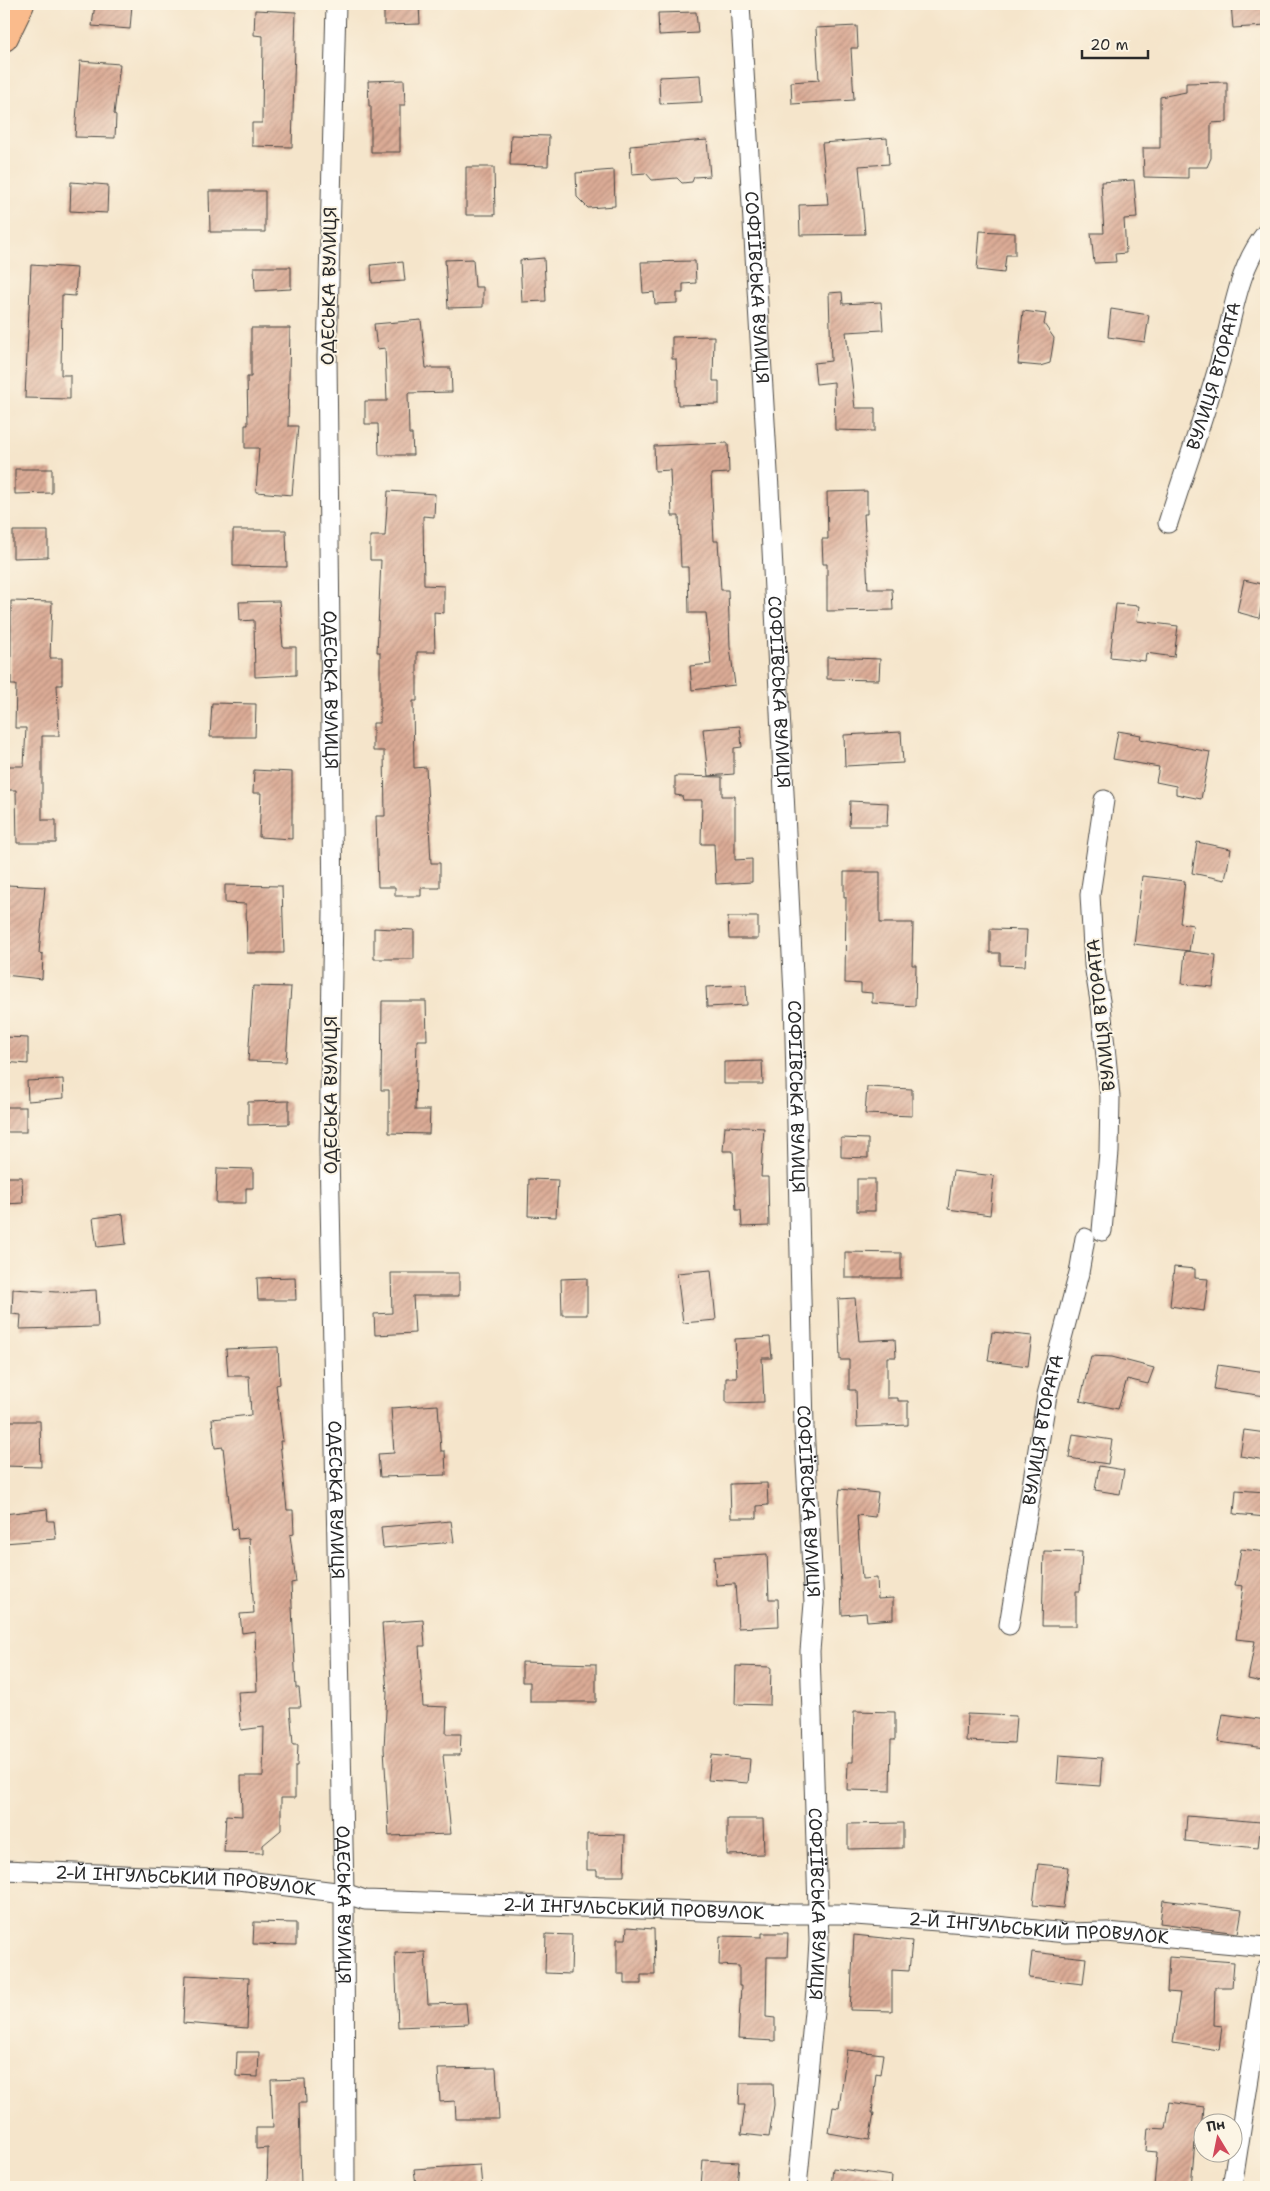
<svg xmlns="http://www.w3.org/2000/svg" width="1270" height="2191" font-family="'Shantell Sans',sans-serif">
<style>
.building{fill:url(#building-hatch)}
.lines{fill:none;stroke-linecap:round;stroke-linejoin:round}
.street-casing{stroke:#494743;stroke-width:21}
.primary-casing{stroke:#494743;stroke-width:30}
.street{stroke:#fff;stroke-width:19}
.primary{stroke:#fabb8c;stroke-width:28}
.labels{text-anchor:middle;dominant-baseline:central;stroke-width:4;stroke-linejoin:round;paint-order:stroke}
.street-label{font-size:18px;fill:#2b2b2b;stroke:#fcf5e5}
</style>
<defs>
<pattern id="building-hatch" width="6" height="6" patternUnits="userSpaceOnUse" patternTransform="scale(1.25)"><rect width="6" height="6" fill="#dcac96"/><path d="M-1 1l2-2M0 6l6-6M5 7l2-2" fill="none" stroke="#b38c7b"/></pattern>
</defs>
<rect width="100%" height="100%" fill="#fcf5e5"/>
<filter id="ink" filterUnits="userSpaceOnUse"><feTurbulence type="fractalNoise" baseFrequency=".02" numOctaves="2"/><feDisplacementMap in="SourceGraphic" scale="10" xChannelSelector="R" yChannelSelector="G"/><feConvolveMatrix kernelMatrix="1 2 1 2 8 2 1 2 1" color-interpolation-filters="sRGB"/></filter>
<filter id="wash" filterUnits="userSpaceOnUse"><feTurbulence type="fractalNoise" baseFrequency=".0096" numOctaves="4" result="noise"/><feDisplacementMap in="SourceGraphic" scale="20" xChannelSelector="R" yChannelSelector="G"/><feGaussianBlur stdDeviation="1.12" result="paint"/><feColorMatrix in="noise" values="0 0 0 0 0 0 0 0 0 0 0 0 0 0 0 0 0 1.4 0 .05"/><feComposite in="paint" operator="in"/></filter>
<g filter="url(#wash)">
<rect width="100%" height="100%" fill="#f5e5cb"/>
<g id="blocks">
<g class="building">
<polygon points="95,4 132,4 130,29 92,26"/>
<polygon points="384,4 419,4 420,24 384,25"/>
<polygon points="1231,4 1266,4 1266,26 1233,28"/>
<polygon points="255,10 296,12 292,147 252,146 252,123 262,123 263,36 254,35"/>
<polygon points="696,12 698,33 659,35 658,13"/>
<polygon points="857,26 858,48 851,48 854,100 792,104 791,82 819,80 816,28"/>
<polygon points="80,61 120,64 114,114 116,115 115,138 75,137"/>
<polygon points="700,75 702,102 660,104 659,77"/>
<polygon points="404,80 405,105 400,105 400,152 371,152 371,106 369,106 368,81"/>
<polygon points="1227,82 1227,122 1211,123 1211,158 1207,167 1188,167 1188,178 1144,177 1143,148 1160,148 1160,97 1186,92 1186,83"/>
<polygon points="511,135 549,136 548,166 510,165"/>
<polygon points="887,138 889,164 859,166 865,234 800,235 799,205 828,204 822,143"/>
<polygon points="707,140 710,176 694,177 692,182 682,183 677,178 652,180 646,173 632,174 630,146"/>
<polygon points="466,167 494,167 495,215 466,215"/>
<polygon points="614,170 615,206 588,208 577,197 576,173"/>
<polygon points="1134,180 1137,218 1124,219 1126,253 1115,254 1116,262 1094,263 1091,233 1104,233 1101,182"/>
<polygon points="71,182 108,185 107,213 70,211"/>
<polygon points="209,191 265,191 265,232 210,232"/>
<polygon points="980,231 1015,233 1015,255 1006,255 1004,273 977,270"/>
<polygon points="544,258 546,301 522,302 520,260"/>
<polygon points="473,259 475,287 483,287 483,307 448,308 445,260"/>
<polygon points="695,261 696,283 683,284 683,293 677,293 677,303 655,304 654,292 643,293 641,262"/>
<polygon points="403,262 405,281 372,283 371,265"/>
<polygon points="31,265 77,268 75,296 62,295 61,375 70,375 70,399 25,398"/>
<polygon points="254,267 291,267 291,289 255,291"/>
<polygon points="842,292 843,304 881,302 883,330 846,332 855,408 875,408 875,431 835,430 834,382 816,384 814,363 831,361 829,293"/>
<polygon points="1111,309 1149,315 1145,342 1108,337"/>
<polygon points="1023,311 1046,314 1044,324 1054,338 1050,363 1040,366 1018,364"/>
<polygon points="421,320 426,368 451,368 452,392 408,393 409,434 412,434 413,455 379,455 378,424 365,424 365,401 387,401 385,348 377,349 374,324"/>
<polygon points="251,328 290,328 288,426 298,426 292,495 256,492 259,448 245,448 245,425 248,425 247,377 251,377"/>
<polygon points="714,336 713,381 719,381 719,404 678,405 676,359 672,359 672,337"/>
<polygon points="728,443 729,473 711,474 714,541 718,541 721,590 728,590 730,647 735,685 692,690 690,666 711,664 706,613 689,613 688,567 681,567 679,516 672,516 670,470 655,471 654,446"/>
<polygon points="15,469 52,469 52,493 15,494"/>
<polygon points="388,491 435,494 434,517 423,516 424,585 444,586 444,613 434,612 435,652 417,652 417,701 413,701 414,768 426,767 431,863 440,863 440,888 421,888 421,896 395,896 395,887 378,887 376,816 385,816 384,751 373,751 373,723 380,723 380,652 377,652 381,560 370,560 370,536 385,536"/>
<polygon points="867,491 867,514 864,514 868,589 892,589 893,610 827,611 827,564 823,564 822,539 828,539 827,492"/>
<polygon points="233,530 286,530 287,567 233,566"/>
<polygon points="13,531 48,531 48,557 13,558"/>
<polygon points="1244,580 1266,585 1259,618 1237,612"/>
<polygon points="11,601 52,602 50,658 62,658 62,685 57,685 59,736 42,736 42,820 56,820 56,843 17,843 16,790 5,790 5,766 24,766 26,728 15,728 16,685 11,685"/>
<polygon points="279,601 283,647 296,647 296,675 255,677 254,620 240,621 239,602"/>
<polygon points="1116,604 1139,606 1137,621 1178,626 1174,657 1146,653 1145,661 1110,657"/>
<polygon points="827,657 880,659 879,680 827,679"/>
<polygon points="212,703 256,704 255,737 210,737"/>
<polygon points="740,726 742,747 734,748 734,774 708,776 703,729"/>
<polygon points="1118,731 1141,735 1140,739 1210,752 1201,799 1176,794 1176,786 1156,782 1159,767 1113,759"/>
<polygon points="901,732 903,763 845,766 844,735"/>
<polygon points="254,770 292,772 292,839 259,837 261,793 253,793"/>
<polygon points="675,776 722,777 722,796 735,796 735,860 752,859 752,882 716,884 714,844 701,844 702,800 683,800 682,796 675,795"/>
<polygon points="850,801 888,803 887,826 849,826"/>
<polygon points="1197,842 1231,849 1225,880 1192,873"/>
<polygon points="844,872 880,872 880,923 913,923 912,965 916,965 915,1006 872,1003 872,993 861,992 861,984 845,983 846,897 844,897"/>
<polygon points="1142,876 1185,881 1180,923 1193,925 1189,951 1134,944"/>
<polygon points="7,885 45,887 39,953 43,954 42,979 4,975"/>
<polygon points="225,885 282,886 284,953 247,953 246,904 225,903"/>
<polygon points="728,917 758,917 758,939 729,939"/>
<polygon points="374,928 414,930 414,959 374,959"/>
<polygon points="990,929 1027,930 1025,966 1000,965 1000,953 990,953"/>
<polygon points="1185,951 1216,955 1213,987 1182,984"/>
<polygon points="746,985 747,1005 707,1007 706,987"/>
<polygon points="253,986 291,987 286,1062 248,1061"/>
<polygon points="382,1001 426,1001 427,1040 417,1040 415,1110 430,1110 429,1134 389,1133 389,1090 381,1090"/>
<polygon points="4,1037 28,1038 28,1064 4,1062"/>
<polygon points="762,1061 763,1084 724,1084 724,1062"/>
<polygon points="63,1079 64,1098 28,1101 27,1081"/>
<polygon points="867,1087 912,1089 912,1116 865,1114"/>
<polygon points="289,1101 289,1124 248,1125 248,1102"/>
<rect x="4" y="1107" width="22" height="25"/>
<polygon points="725,1126 764,1128 761,1177 768,1177 769,1226 742,1227 741,1210 736,1210 733,1151 723,1151"/>
<polygon points="841,1138 868,1139 868,1158 841,1157"/>
<polygon points="217,1168 253,1169 253,1188 246,1188 246,1203 216,1203"/>
<polygon points="953,1171 994,1176 990,1215 948,1209"/>
<polygon points="4,1177 22,1177 23,1203 4,1204"/>
<polygon points="529,1179 558,1180 556,1217 528,1216"/>
<rect x="857" y="1179" width="18" height="32"/>
<polygon points="123,1214 126,1244 97,1247 93,1218"/>
<polygon points="845,1252 901,1253 901,1278 845,1278"/>
<polygon points="1174,1267 1195,1269 1195,1278 1208,1279 1204,1311 1170,1306"/>
<polygon points="711,1270 716,1320 683,1323 677,1273"/>
<polygon points="391,1273 459,1273 459,1296 413,1296 415,1333 375,1335 374,1314 392,1313"/>
<polygon points="295,1277 296,1300 258,1300 257,1278"/>
<polygon points="587,1278 587,1315 562,1315 561,1279"/>
<polygon points="13,1289 56,1292 96,1290 98,1327 20,1329 21,1315 12,1314"/>
<polygon points="855,1298 859,1341 895,1339 896,1357 887,1357 887,1398 898,1398 898,1401 908,1401 908,1425 857,1427 856,1390 849,1390 849,1360 840,1360 838,1299"/>
<polygon points="992,1332 1032,1336 1028,1366 988,1361"/>
<polygon points="770,1337 772,1358 762,1358 764,1402 726,1403 726,1378 737,1378 735,1339"/>
<polygon points="278,1347 280,1384 276,1385 283,1441 280,1441 287,1510 293,1510 294,1534 290,1535 296,1582 291,1583 293,1628 296,1688 299,1688 301,1707 290,1707 293,1744 298,1744 297,1766 295,1766 295,1798 281,1798 281,1830 263,1845 263,1853 224,1852 226,1815 242,1816 241,1776 263,1776 264,1727 241,1730 238,1692 257,1691 255,1631 242,1633 240,1614 254,1613 249,1538 238,1539 237,1528 232,1529 223,1447 215,1448 212,1419 251,1415 249,1376 228,1376 226,1349"/>
<polygon points="1091,1356 1112,1357 1154,1368 1148,1384 1127,1379 1118,1409 1080,1401"/>
<polygon points="1218,1365 1266,1372 1266,1396 1214,1389"/>
<polygon points="438,1405 441,1451 445,1451 446,1475 380,1477 378,1454 394,1453 391,1408"/>
<polygon points="4,1421 40,1421 41,1467 4,1466"/>
<polygon points="1244,1430 1266,1433 1266,1460 1240,1456"/>
<polygon points="1073,1434 1112,1440 1108,1464 1069,1458"/>
<polygon points="1099,1466 1124,1470 1120,1494 1095,1490"/>
<polygon points="767,1483 768,1505 757,1506 757,1518 731,1518 730,1484"/>
<polygon points="840,1489 878,1493 875,1517 857,1515 862,1579 877,1578 878,1599 893,1598 893,1619 867,1621 866,1613 842,1615 838,1508"/>
<polygon points="1236,1490 1266,1492 1266,1517 1234,1514"/>
<polygon points="47,1509 48,1521 54,1521 56,1539 4,1543 4,1514"/>
<polygon points="451,1521 454,1542 383,1548 381,1527"/>
<polygon points="1241,1549 1266,1552 1266,1683 1248,1679 1255,1641 1236,1639 1243,1586 1235,1585"/>
<polygon points="1044,1551 1082,1552 1080,1591 1076,1591 1076,1626 1042,1626"/>
<polygon points="767,1554 769,1599 778,1599 779,1626 738,1628 735,1584 716,1585 714,1557"/>
<polygon points="423,1620 425,1646 419,1646 423,1706 447,1707 446,1734 461,1734 460,1755 443,1755 451,1834 389,1836 384,1748 387,1693 382,1623"/>
<polygon points="522,1662 596,1664 596,1702 530,1702 530,1682 522,1682"/>
<polygon points="736,1666 771,1667 770,1705 735,1704"/>
<polygon points="854,1711 895,1712 895,1740 891,1740 890,1791 847,1790 848,1762 853,1762"/>
<polygon points="967,1714 1016,1716 1014,1743 966,1741"/>
<polygon points="1223,1714 1266,1720 1266,1748 1218,1742"/>
<polygon points="711,1755 750,1759 748,1783 708,1780"/>
<polygon points="1059,1755 1102,1758 1100,1786 1057,1783"/>
<polygon points="1187,1816 1261,1822 1258,1848 1185,1841"/>
<polygon points="727,1819 763,1819 764,1854 727,1855"/>
<polygon points="903,1823 903,1848 848,1849 848,1824"/>
<polygon points="587,1834 625,1835 624,1876 597,1876 597,1870 587,1870"/>
<polygon points="1038,1864 1068,1867 1063,1908 1033,1905"/>
<polygon points="1163,1900 1242,1910 1238,1933 1160,1923"/>
<polygon points="254,1922 296,1923 296,1945 253,1944"/>
<polygon points="627,1927 654,1929 655,1975 641,1975 641,1984 624,1984 624,1974 617,1974 617,1939 626,1939"/>
<polygon points="762,1933 788,1933 787,1957 767,1957 766,2017 775,2018 775,2041 738,2039 741,1986 739,1986 739,1966 719,1965 720,1936 762,1937"/>
<polygon points="546,1934 572,1935 571,1974 545,1973"/>
<polygon points="854,1935 912,1941 909,1971 892,1970 892,2011 850,2010"/>
<polygon points="425,1952 428,2004 466,2003 468,2024 398,2027 395,1953"/>
<polygon points="1032,1952 1086,1958 1083,1984 1029,1978"/>
<polygon points="1169,1957 1234,1962 1232,1987 1215,1987 1214,2025 1222,2026 1219,2050 1173,2043 1180,1993 1167,1992"/>
<polygon points="185,1975 249,1978 247,2028 183,2023"/>
<polygon points="847,2050 883,2054 880,2074 876,2073 872,2113 874,2113 869,2140 829,2133 833,2107 839,2108"/>
<polygon points="237,2052 259,2052 258,2077 236,2076"/>
<polygon points="496,2068 499,2119 456,2119 455,2101 440,2102 438,2069"/>
<polygon points="305,2079 306,2103 299,2103 301,2187 267,2187 268,2148 256,2149 256,2128 273,2128 271,2080"/>
<polygon points="740,2083 773,2083 774,2105 769,2137 741,2134 745,2105 739,2105"/>
<polygon points="1170,2102 1204,2107 1202,2131 1196,2130 1191,2187 1154,2187 1157,2152 1146,2151 1148,2128 1166,2129"/>
<polygon points="703,2160 739,2162 737,2187 701,2187"/>
<polygon points="480,2165 482,2187 416,2185 414,2169"/>
<polygon points="833,2168 892,2176 891,2187 831,2187"/>
</g>
</g>
</g>
<g filter="url(#ink)">
<use href="#blocks" fill-opacity="0" stroke="#494743" stroke-width="1"/>
<g class="lines">
<g class="street-casing">
<g id="street">
<path id="s1" d="M 336,4 L 327,357 L 333,911 L 329,1151 L 344,1893 L 345,2187"/>
<path id="s2" d="M 740,4 L 769,489 L 794,995 L 804,1427 L 814,1603 L 810,1651 L 819,1941 L 816,1991 L 797,2187"/>
<path id="s3" d="M 1168,523 C 1187,463 1209,404 1225,343 C 1235,304 1240,266 1266,233"/>
<polyline points="1102,1231 1109,1152 1110,1097 1101,1007 1094,965 1090,895 1104,800"/>
<path id="s4" d="M 1009,1625 L 1047,1395 L 1079,1273 L 1085,1238"/>
<path id="s5" d="M 4,1870 L 239,1880 L 344,1893 L 365,1900 L 793,1914 L 841,1914 L 966,1923 L 1066,1933 L 1107,1932 L 1266,1947"/>
<polyline points="1232,2187 1266,1970"/>
</g>
</g>
<g class="primary-casing">
<polyline id="primary" points="4,37 20,4"/>
</g>
<use href="#street" class="street"/>
<use href="#primary" class="primary"/>
</g>
</g>
<g class="labels">
<g class="street-label">
<text transform="translate(329 286) rotate(-89)">ОДЕСЬКА ВУЛИЦЯ</text>
<text stroke="none"><textPath href="#s2" startOffset="284">СОФІЇВСЬКА ВУЛИЦЯ</textPath></text>
<text stroke="none"><textPath href="#s3" startOffset="154">ВУЛИЦЯ ВТОРАТА</textPath></text>
<text stroke="none"><textPath href="#s1" startOffset="686">ОДЕСЬКА ВУЛИЦЯ</textPath></text>
<text stroke="none"><textPath href="#s2" startOffset="689">СОФІЇВСЬКА ВУЛИЦЯ</textPath></text>
<text transform="translate(1101 1015) rotate(-96)">ВУЛИЦЯ ВТОРАТА</text>
<text transform="translate(331 1095) rotate(-90)">ОДЕСЬКА ВУЛИЦЯ</text>
<text stroke="none"><textPath href="#s2" startOffset="1094">СОФІЇВСЬКА ВУЛИЦЯ</textPath></text>
<text stroke="none"><textPath href="#s4" startOffset="198">ВУЛИЦЯ ВТОРАТА</textPath></text>
<text stroke="none"><textPath href="#s1" startOffset="1496">ОДЕСЬКА ВУЛИЦЯ</textPath></text>
<text stroke="none"><textPath href="#s2" startOffset="1499">СОФІЇВСЬКА ВУЛИЦЯ</textPath></text>
<text stroke="none"><textPath href="#s5" startOffset="182">2-Й ІНГУЛЬСЬКИЙ ПРОВУЛОК</textPath></text>
<text stroke="none"><textPath href="#s1" startOffset="1901">ОДЕСЬКА ВУЛИЦЯ</textPath></text>
<text stroke="none"><textPath href="#s2" startOffset="1902">СОФІЇВСЬКА ВУЛИЦЯ</textPath></text>
<text stroke="none"><textPath href="#s5" startOffset="632">2-Й ІНГУЛЬСЬКИЙ ПРОВУЛОК</textPath></text>
<text stroke="none"><textPath href="#s5" startOffset="1038">2-Й ІНГУЛЬСЬКИЙ ПРОВУЛОК</textPath></text>
</g>
</g>
<rect width="1270" height="2191" fill="none" stroke="#fcf5e5" stroke-width="20"/>
<g transform="translate(1218 2138) rotate(350)"><circle r="24" fill="#fcf5e5" stroke="#a8a49b"/>
<path d="M0-4L9 19L0 12L-9 19Z" fill="#d1495b"/>
<text y="-8" font-size="14" font-weight="bold" text-anchor="middle" fill="#2b2b2b">Пн</text>
</g>
<path d="M1082 50v8h66v-8" fill="none" stroke="#2b2b2b" stroke-width="2.5"/>
<text x="1090" y="50" font-size="15" fill="#2b2b2b" stroke="#fcf5e5" stroke-width="4" paint-order="stroke">20 m</text>
</svg>
